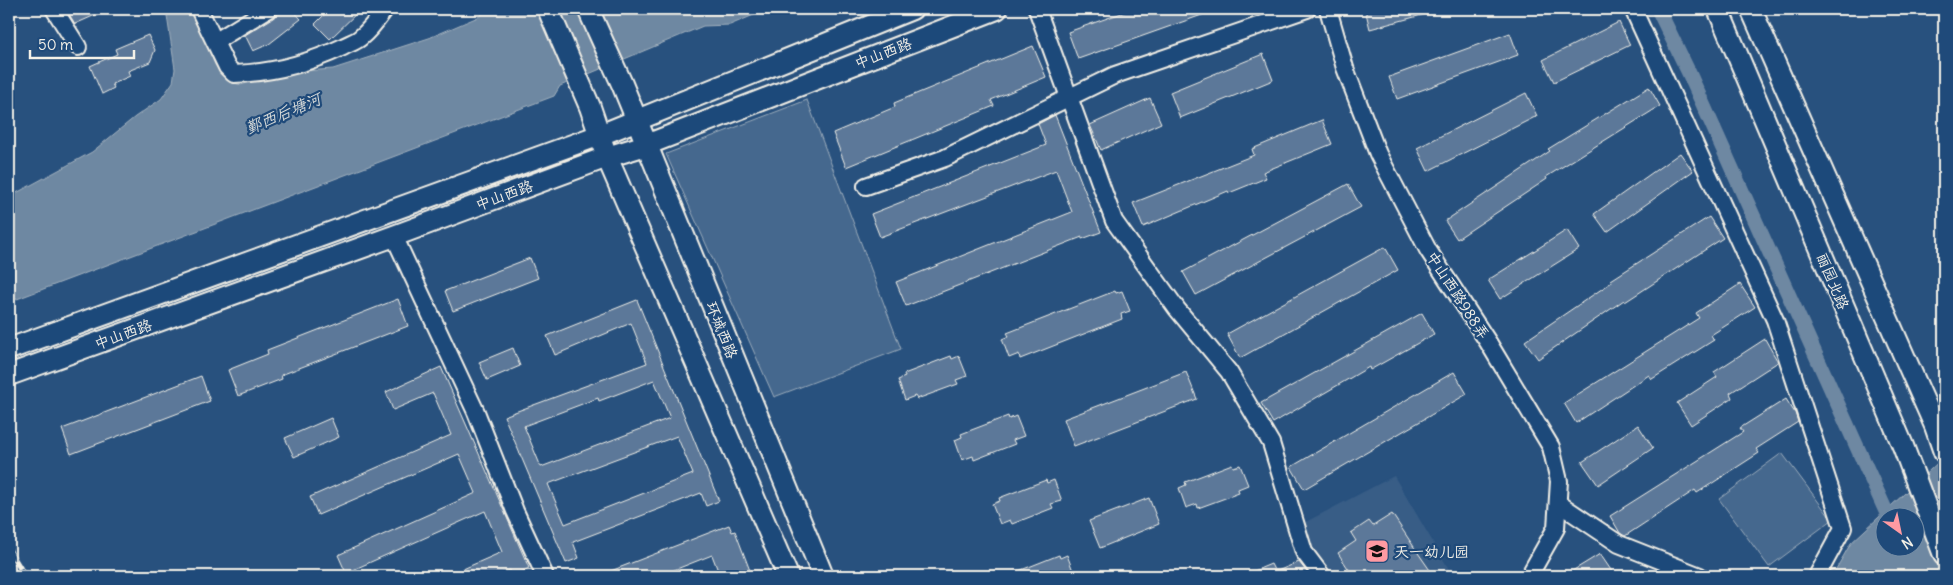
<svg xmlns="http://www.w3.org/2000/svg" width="1953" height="585" font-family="Delius,'LXGW WenKai TC',sans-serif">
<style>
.built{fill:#375d86}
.green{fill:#45688e;stroke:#9cacbb}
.water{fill:#6e88a2;stroke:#a4b2be;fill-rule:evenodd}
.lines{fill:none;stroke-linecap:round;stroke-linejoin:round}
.canal{stroke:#6e88a2;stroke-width:15}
.building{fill:#5b7899;stroke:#f4f1e8;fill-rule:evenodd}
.minor-casing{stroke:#f4f1e8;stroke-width:20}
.major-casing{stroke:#f4f1e8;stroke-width:24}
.minor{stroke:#1f4a7a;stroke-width:16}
.major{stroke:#1f4a7a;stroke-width:20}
.rail-casing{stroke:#f4f1e8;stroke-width:5.5}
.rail{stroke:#1f4a7a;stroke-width:4;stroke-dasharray:11;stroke-linecap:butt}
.labels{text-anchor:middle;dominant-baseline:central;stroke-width:4.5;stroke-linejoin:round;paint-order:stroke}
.street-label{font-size:15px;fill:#f4f1e8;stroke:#1f4a7a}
.poi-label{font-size:15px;fill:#f4f1e8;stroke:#1f4a7a;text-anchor:start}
.water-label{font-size:16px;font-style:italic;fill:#d9dcda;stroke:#1f4a7a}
</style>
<rect width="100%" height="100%" fill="#28517e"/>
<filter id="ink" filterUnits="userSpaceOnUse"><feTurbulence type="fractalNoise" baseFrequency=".02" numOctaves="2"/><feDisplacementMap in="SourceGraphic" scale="10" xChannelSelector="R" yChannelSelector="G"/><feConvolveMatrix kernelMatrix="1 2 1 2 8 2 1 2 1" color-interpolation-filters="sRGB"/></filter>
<g filter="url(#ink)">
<polygon class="built" points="1394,476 1453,576 1334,576 1298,526"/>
<g class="green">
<polygon points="807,100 901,349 774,397 666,154"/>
<polygon points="1782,453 1832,520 1769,567 1719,499"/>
</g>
<g class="water">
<polygon points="166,9 193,9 215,65 223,75 231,82 241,85 278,73 333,69 429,38 478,17 489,9 768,9 730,25 703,26 560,86 554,96 9,302 9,197 92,152 135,117 161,99 173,82 175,69"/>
<path d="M 1944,457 L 1944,565 L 1933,576 L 1832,576 L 1851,543 ZM 1886,518 L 1916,518 L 1916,548 L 1886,548 Z"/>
</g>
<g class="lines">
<polyline class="canal" points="1658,9 1689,73 1889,518"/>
</g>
<g class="building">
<polygon points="66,9 109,9 75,24"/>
<polygon points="284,9 292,9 301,19 269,44 253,51 245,35 273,18"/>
<polygon points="330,9 361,9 330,39 315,24"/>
<polygon points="1133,9 1216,9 1216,10 1078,59 1068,32"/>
<polygon points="1365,9 1432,9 1433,12 1370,29"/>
<polygon points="1619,22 1630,45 1554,82 1543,60"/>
<polygon points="1510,33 1518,55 1397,99 1389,77"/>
<polygon points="148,35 155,50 150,62 128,71 130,76 112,84 114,88 102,94 90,66 117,54 115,49"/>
<polygon points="1033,46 1046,77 991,100 994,106 846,167 833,133 895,107 894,103"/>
<polygon points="1263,54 1273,80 1180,118 1170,92"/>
<polygon points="1649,87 1660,106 1546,177 1547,179 1457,239 1445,221 1550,151 1548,149"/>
<polygon points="1526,93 1537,116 1428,171 1417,148"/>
<polygon points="1150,98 1161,123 1101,150 1090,125"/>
<polygon points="1055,115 1101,232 1082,239 1082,237 906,306 896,282 1072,212 1056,170 880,237 871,214 1046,145 1038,124"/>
<polygon points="1322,120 1332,144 1263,172 1266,178 1229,193 1228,191 1143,227 1133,203 1254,155 1252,149"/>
<polygon points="1680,153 1693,171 1607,232 1594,214"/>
<polygon points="1348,184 1361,207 1196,295 1183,272"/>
<polygon points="1709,217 1723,238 1625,302 1624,300 1538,359 1525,341 1612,282 1611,280"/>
<polygon points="1567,230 1579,249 1500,299 1488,280"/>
<polygon points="1385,247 1398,270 1240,358 1227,334"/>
<polygon points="530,258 538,278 453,311 445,291"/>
<polygon points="1740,284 1755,307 1711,335 1714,340 1652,379 1649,375 1576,423 1564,403 1699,318 1696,313"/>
<polygon points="1115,291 1116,293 1122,291 1130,311 1121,314 1122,319 1020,359 1019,354 1009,358 1002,339 1009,336 1007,333"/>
<polygon points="398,299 408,326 281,375 282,379 238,396 228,370 268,354 267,350"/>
<path d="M 637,300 L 719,501 L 706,506 L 701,493 L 573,542 L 579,558 L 566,563 L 504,416 L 647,363 L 631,323 L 555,355 L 547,336 ZM 654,380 L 670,418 L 541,467 L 524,426 L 598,398 L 599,401 ZM 677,436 L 693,474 L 565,524 L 548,484 Z"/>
<polygon points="1422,313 1434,334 1370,370 1369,367 1273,423 1261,403"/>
<polygon points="1765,339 1778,362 1730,393 1732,398 1691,425 1677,403 1717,377 1714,372"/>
<polygon points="513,348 520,366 487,380 479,362"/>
<polygon points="951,356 952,359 959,356 967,376 956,380 958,384 917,399 915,396 905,400 898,380 905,377 904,374"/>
<polygon points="441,367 529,568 513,576 510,570 496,576 447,576 502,552 485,511 346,573 338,555 476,493 459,454 318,515 310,497 451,435 433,393 393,410 386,392"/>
<polygon points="1186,372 1197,399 1074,446 1064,419"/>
<polygon points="1454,372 1467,394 1304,489 1291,467"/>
<polygon points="201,376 210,401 71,454 62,429"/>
<polygon points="1786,399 1795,413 1798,422 1756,449 1759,453 1697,493 1695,490 1625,536 1620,533 1610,516 1743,432 1740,428"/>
<polygon points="1008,416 1009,419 1016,416 1024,436 1013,440 1015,444 974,460 973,456 962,460 955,440 962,437 961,434"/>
<polygon points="331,418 339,437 294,457 285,438"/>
<polygon points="1638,425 1653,448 1598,485 1582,462"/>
<polygon points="1232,464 1233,467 1240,465 1248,485 1238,489 1239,493 1198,508 1197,504 1186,508 1179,488 1186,485 1185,482"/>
<polygon points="1046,480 1047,483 1054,480 1062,501 1051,504 1053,508 1012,524 1010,520 1000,524 992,504 1000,501 999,498"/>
<polygon points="1149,498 1159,524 1100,548 1089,521"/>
<polygon points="1392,514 1416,550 1434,576 1353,576 1338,553 1356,541 1351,533 1369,521 1373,526"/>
<polygon points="729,525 732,532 735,531 752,576 720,576 712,555 659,576 598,576"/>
<polygon points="1600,554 1615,576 1564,576"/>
<polygon points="1059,555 1060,558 1067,555 1075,576 1006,576"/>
<polygon points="1299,562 1310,576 1242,576 1271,564 1275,572"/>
</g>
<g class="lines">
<g class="minor-casing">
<g id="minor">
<polyline points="54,9 78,47"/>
<path d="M 199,9 L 227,67 L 234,74 C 272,73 309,63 343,47 C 348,44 355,42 360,38 C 370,30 378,19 385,9"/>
<polyline points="1037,9 1114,221 1177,309 1229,372 1271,443 1304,552 1322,576"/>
<polyline points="1328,9 1345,68 1378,154 1428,250 1488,342 1551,447 1559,481 1556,528 1529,576"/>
<polyline points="1633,9 1775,320 1843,528 1817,576"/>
<polyline points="221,38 268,9"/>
<polyline points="866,186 945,158 1115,75 1307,9"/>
<polyline points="394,236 476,412 515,511 545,576"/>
<polyline points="1558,503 1619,544 1700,576"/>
</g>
</g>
<g class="major-casing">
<g id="major">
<polyline points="548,9 590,107 607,157 788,576"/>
<polyline points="588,9 622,84 823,576"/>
<polyline points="1718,9 1903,446 1944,555"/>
<polyline points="1751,9 1935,426 1944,452"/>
<polyline points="9,349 600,135 912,9"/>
<polyline points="9,375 394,236 607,157 646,145 997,9"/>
</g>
</g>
<use href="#minor" class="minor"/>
<use href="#major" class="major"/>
<g class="rail-casing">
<g id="rail">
<polyline points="9,550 25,576"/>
<polyline points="9,573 11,576"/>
</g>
</g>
<use href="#rail" class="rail"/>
</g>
</g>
<defs>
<g id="school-square" transform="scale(1.25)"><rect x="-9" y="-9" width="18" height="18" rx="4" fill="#ff9aa2" stroke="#1f4a7a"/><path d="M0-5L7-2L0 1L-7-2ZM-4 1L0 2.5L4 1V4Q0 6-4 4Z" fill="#111"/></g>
</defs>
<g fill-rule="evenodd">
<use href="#school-square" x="1377" y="551"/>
</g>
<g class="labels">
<g class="street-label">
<text transform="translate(883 53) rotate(-21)">中山西路</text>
<text transform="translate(504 195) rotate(-20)">中山西路</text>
<text transform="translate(1833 281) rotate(67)">丽园北路</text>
<text transform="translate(1458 295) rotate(57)">中山西路988弄</text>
<text transform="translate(722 330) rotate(68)">环城西路</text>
<text transform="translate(123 334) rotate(-20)">中山西路</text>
</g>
<g class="poi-label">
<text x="1394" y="551">天一幼儿园</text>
</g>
<g class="water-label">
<text transform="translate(283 113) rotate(-23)">鄞西后塘河</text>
</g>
</g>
<rect width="1953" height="585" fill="none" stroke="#1f4a7a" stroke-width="30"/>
<rect x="15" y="15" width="1923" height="555" fill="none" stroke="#f4f1e8" stroke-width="2" filter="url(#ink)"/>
<g transform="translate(1900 532) rotate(147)"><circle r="24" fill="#1f4a7a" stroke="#748da6"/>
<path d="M0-4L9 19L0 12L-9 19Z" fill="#ff9aa2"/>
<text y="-8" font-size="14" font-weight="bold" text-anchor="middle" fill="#f4f1e8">N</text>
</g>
<path d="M30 50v8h104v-8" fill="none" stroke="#f4f1e8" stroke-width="2.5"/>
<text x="38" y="50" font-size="15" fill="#f4f1e8" stroke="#1f4a7a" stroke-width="4" paint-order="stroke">50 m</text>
</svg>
